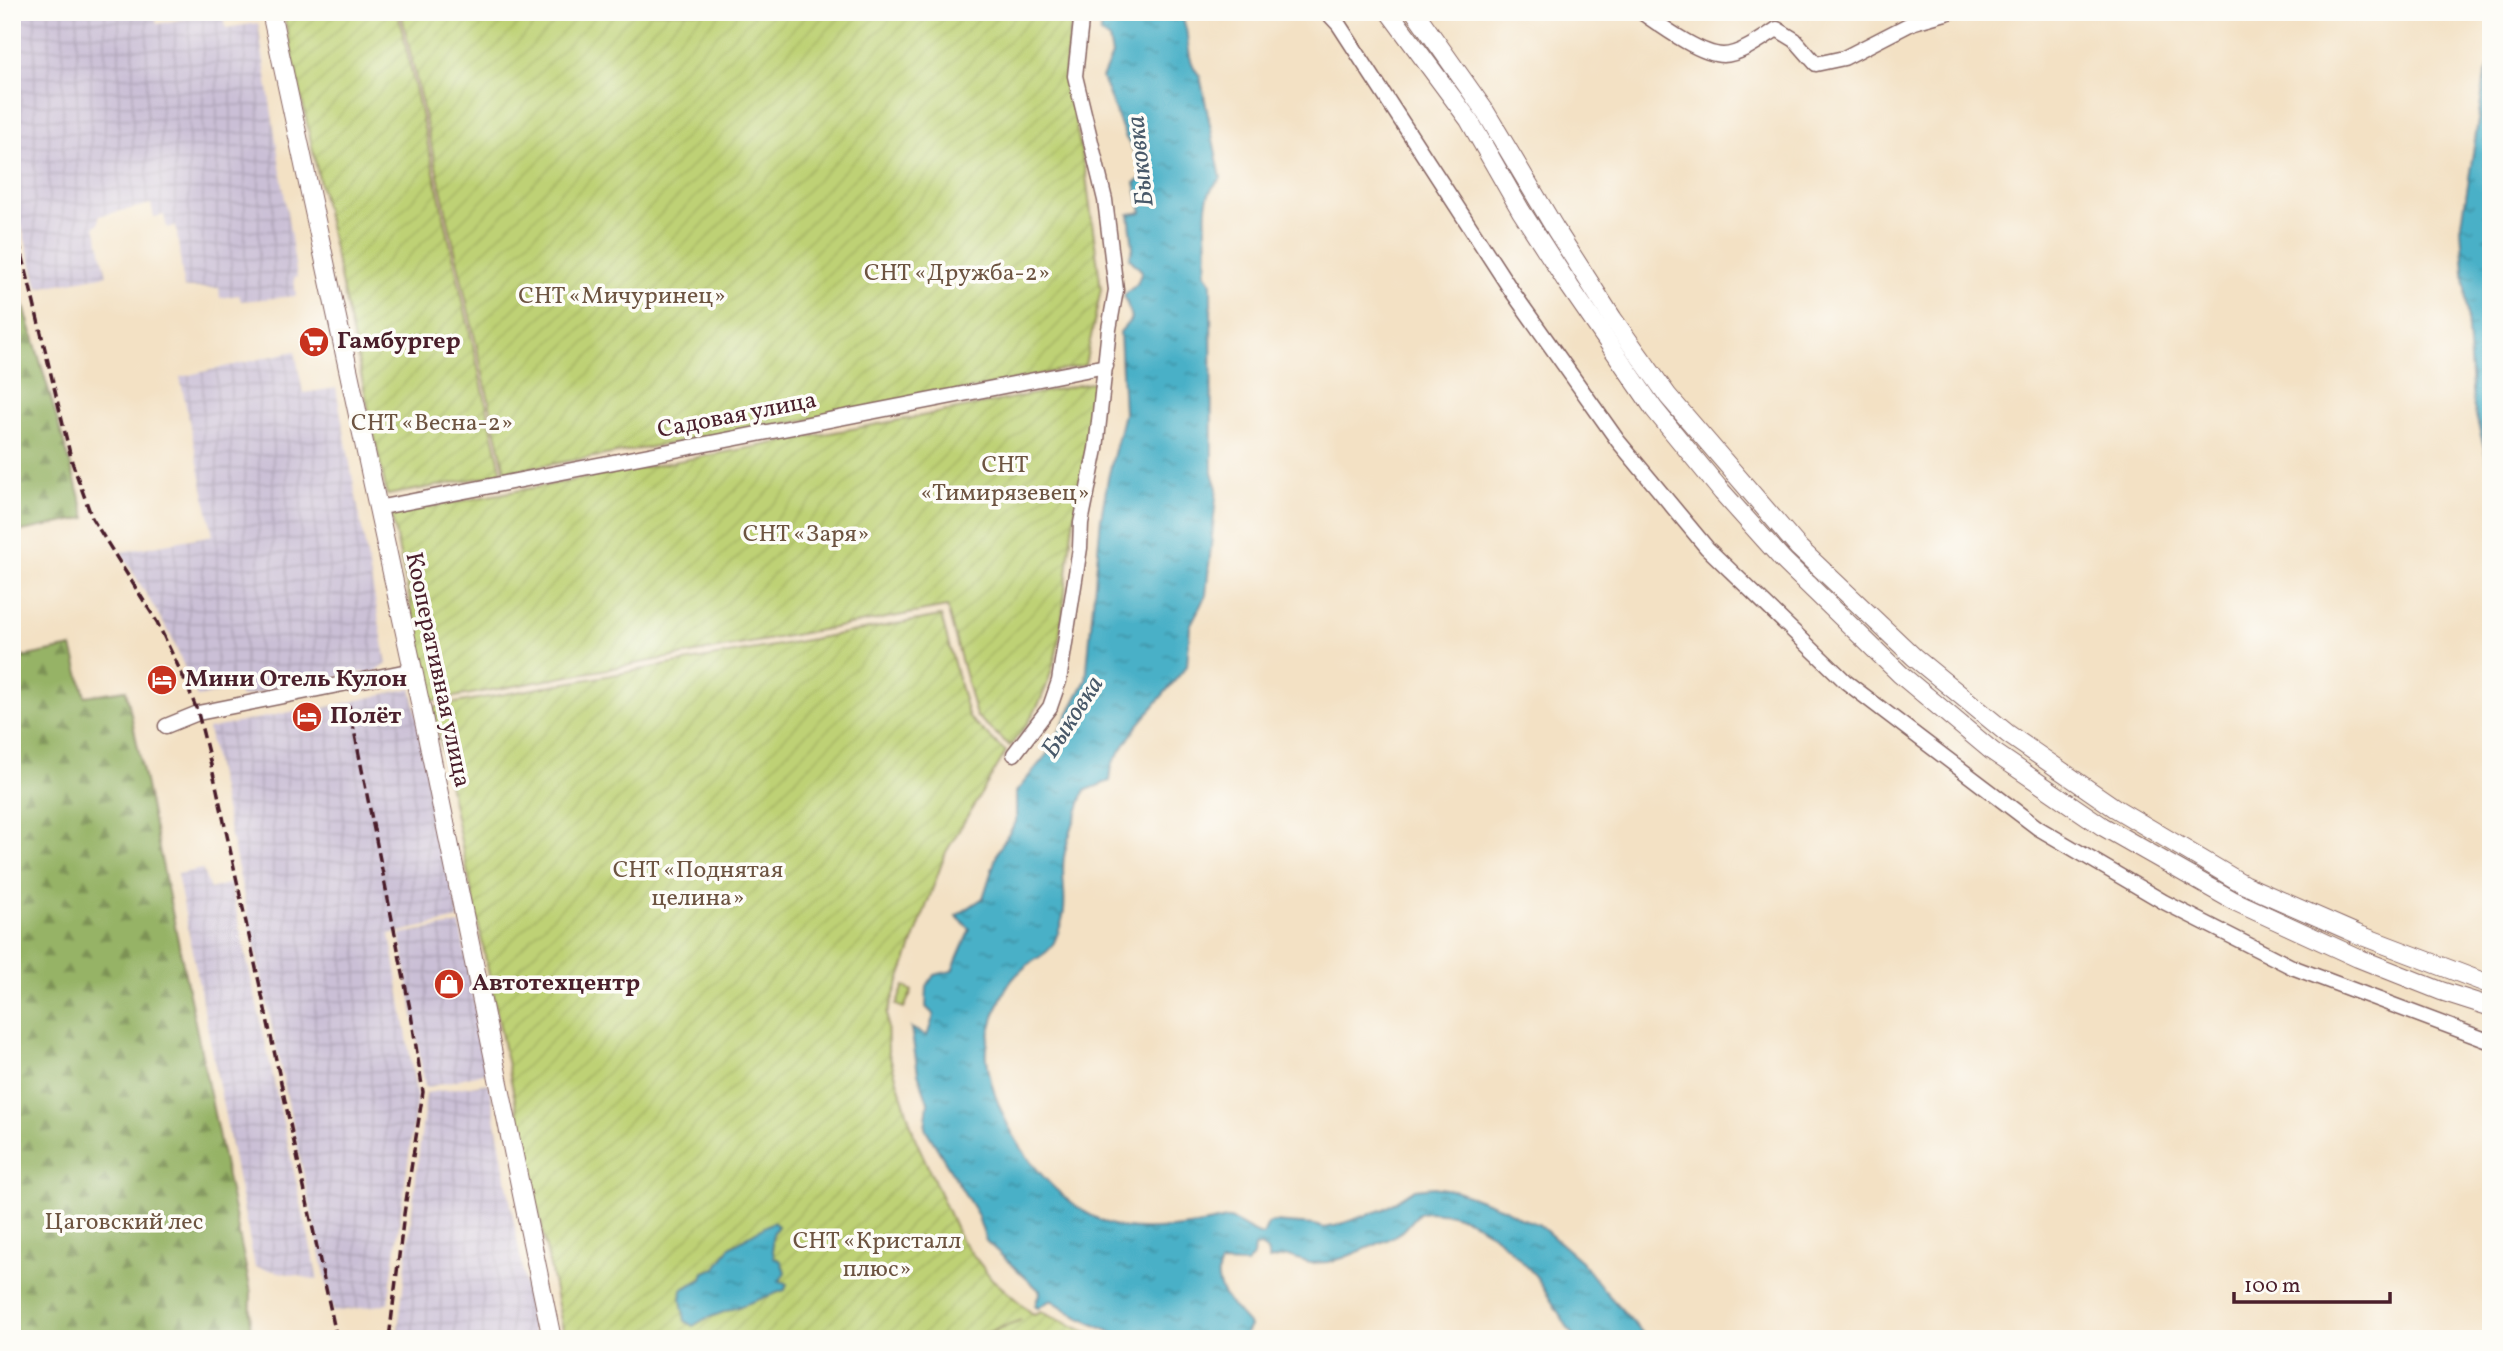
<svg xmlns="http://www.w3.org/2000/svg" width="2503" height="1351" font-family="Vollkorn,serif">
<style>
.industrial{fill:url(#industrial-grid)}
.green{fill:#bed174;stroke:#847850;stroke-width:2}
.forest{fill:url(#forest-firs);stroke:#706948;stroke-width:2}
.garden{fill:url(#garden-furrows);stroke:#847850;stroke-width:2}
.water{fill:url(#water-ripples);stroke:#496879;stroke-width:2}
.lines{fill:none;stroke-linecap:round;stroke-linejoin:round}
.minor-casing{stroke:#856361;stroke-width:17}
.major-casing{stroke:#856361;stroke-width:20}
.minor{stroke:#fff;stroke-width:14}
.major{stroke:#fff;stroke-width:18}
.rail{stroke:#4a1f2b;stroke-width:3.5;stroke-dasharray:10 5;stroke-linecap:butt}
.labels{text-anchor:middle;dominant-baseline:central;stroke-width:7;stroke-linejoin:round;paint-order:stroke}
.park-label{font-size:24px;fill:#6d5441;stroke:#fdfcf7}
.poi-label{font-size:24px;font-weight:bold;fill:#4a1f2b;stroke:#fdfcf7;text-anchor:start}
.street-label{font-size:24px;fill:#4a1f2b;stroke:#fdfcf7}
.water-label{font-size:26px;font-style:italic;fill:#495969;stroke:#fdfcf7}
</style>
<defs>
<pattern id="industrial-grid" width="8" height="8" patternUnits="userSpaceOnUse" patternTransform="scale(1.75)"><rect width="8" height="8" fill="#cabfd6"/><path d="M0 4h8M4 0v8" fill="none" stroke="#afa4b8"/></pattern>
<pattern id="forest-firs" width="22" height="20" patternUnits="userSpaceOnUse" patternTransform="scale(1.75)"><rect width="22" height="20" fill="#96b366"/><path d="M5 1l3.5 6h-7zM16 11l3.5 6h-7z" fill="#7c9154"/></pattern>
<pattern id="garden-furrows" width="10" height="10" patternUnits="userSpaceOnUse" patternTransform="scale(1.75)"><rect width="10" height="10" fill="#bed174"/><path d="M-1 1l2-2M0 10L10 0M9 11l2-2" fill="none" stroke="#a5b365"/></pattern>
<pattern id="water-ripples" width="26" height="14" patternUnits="userSpaceOnUse" patternTransform="scale(1.75)"><rect width="26" height="14" fill="#48b0c7"/><path d="M2 4q2-2 4 0t4 0M15 11q2-2 4 0t4 0" fill="none" stroke="#3e8fa2"/></pattern>
</defs>
<rect width="100%" height="100%" fill="#fdfcf7"/>
<filter id="ink" filterUnits="userSpaceOnUse"><feTurbulence type="fractalNoise" baseFrequency=".0143" numOctaves="2"/><feDisplacementMap in="SourceGraphic" scale="14" xChannelSelector="R" yChannelSelector="G"/><feConvolveMatrix kernelMatrix="1 2 1 2 8 2 1 2 1" color-interpolation-filters="sRGB"/></filter>
<filter id="wash" filterUnits="userSpaceOnUse"><feTurbulence type="fractalNoise" baseFrequency=".00686" numOctaves="4" result="noise"/><feDisplacementMap in="SourceGraphic" scale="28" xChannelSelector="R" yChannelSelector="G"/><feGaussianBlur stdDeviation="1.57" result="paint"/><feColorMatrix in="noise" values="0 0 0 0 0 0 0 0 0 0 0 0 0 0 0 0 0 1.4 0 .05"/><feComposite in="paint" operator="in"/></filter>
<g filter="url(#wash)">
<rect width="100%" height="100%" fill="#f3e1c4"/>
<g class="industrial">
<polygon points="12,12 154,12 157,24 221,12 226,28 258,23 297,277 294,278 296,296 241,301 239,295 220,298 219,288 184,288 176,226 167,228 164,215 154,217 151,204 99,216 99,223 95,226 107,275 38,288 12,190"/>
<polygon points="295,351 303,393 336,388 387,664 377,671 366,675 364,672 325,679 324,676 241,697 238,689 197,697 171,636 121,552 213,535 180,377"/>
<polygon points="411,688 459,919 390,934 417,1098 388,1304 333,1312 208,729 314,707 315,710"/>
<polygon points="202,869 210,889 230,883 318,1280 255,1267 177,874"/>
<polygon points="460,924 487,1072 425,1088 400,934"/>
<polygon points="489,1083 535,1339 397,1339 426,1093"/>
</g>
<polygon class="green" points="904,986 912,991 904,1008 896,1005"/>
<g class="forest">
<polygon points="12,265 86,518 12,533"/>
<polygon points="72,647 85,696 126,690 251,1292 250,1339 12,1339 12,659"/>
</g>
<g class="garden">
<polygon points="283,12 398,12 502,474 387,495"/>
<polygon points="401,12 1073,12 1065,69 1086,176 1101,289 1085,365 891,406 505,472"/>
<path d="M 1095,382 C 1090,428 1083,473 1074,519 C 1062,584 1068,657 1032,716 C 1026,727 1017,737 1010,746 L 976,716 L 947,607 L 432,701 L 391,514 L 917,417 Z"/>
<polygon points="941,616 969,718 1006,752 946,852 887,1014 888,1051 915,1138 960,1238 992,1279 1034,1315 1041,1312 1102,1339 975,1339 1021,1320 970,1339 565,1339 433,707"/>
</g>
<g class="water">
<path d="M 1102,12 L 1178,12 C 1194,31 1181,54 1200,76 L 1221,178 C 1217,183 1212,187 1210,192 C 1200,211 1211,250 1205,272 L 1211,283 L 1212,473 L 1217,488 L 1206,595 L 1190,626 L 1187,666 L 1137,726 L 1112,764 L 1110,781 L 1084,791 C 1078,812 1068,835 1064,857 C 1061,874 1066,892 1064,910 C 1063,919 1059,931 1055,940 C 1050,954 1035,958 1024,968 C 1017,974 1008,984 1004,992 C 996,1008 985,1041 987,1059 C 994,1123 1046,1199 1107,1223 C 1137,1236 1196,1226 1226,1219 C 1234,1217 1251,1233 1263,1235 L 1268,1224 L 1273,1222 L 1315,1225 L 1323,1228 L 1335,1226 L 1384,1209 L 1415,1189 L 1434,1187 L 1457,1191 L 1505,1209 L 1520,1218 L 1538,1224 L 1582,1262 L 1605,1291 L 1648,1339 L 1575,1339 L 1535,1275 L 1517,1256 L 1493,1234 L 1469,1220 L 1451,1214 L 1429,1212 L 1419,1213 L 1404,1230 L 1387,1240 L 1343,1258 L 1328,1262 L 1310,1263 L 1288,1256 L 1269,1260 L 1267,1252 L 1261,1246 L 1254,1247 L 1253,1256 L 1247,1264 L 1221,1263 C 1208,1287 1236,1309 1250,1326 L 1244,1337 L 1238,1339 L 1126,1339 L 1078,1317 L 1051,1300 L 1038,1308 L 1035,1306 L 1040,1291 L 986,1241 L 977,1214 L 925,1128 L 928,1102 L 918,1073 L 911,1028 L 927,1036 L 934,1015 L 926,1007 L 927,986 L 934,975 L 952,971 L 970,929 L 956,916 L 983,898 L 998,851 L 1016,822 L 1016,792 L 1048,753 L 1086,680 L 1101,518 L 1108,478 L 1124,413 L 1120,332 L 1132,318 L 1124,295 L 1137,284 L 1142,271 L 1129,258 L 1133,248 L 1129,214 L 1142,212 L 1135,183 L 1145,176 L 1142,165 L 1126,138 L 1102,78 L 1112,55 L 1109,39 L 1100,33 Z"/>
<polygon points="2491,61 2491,475 2473,404 2461,229 2485,76"/>
<path d="M 773,1222 L 778,1226 C 769,1237 772,1244 774,1257 L 781,1261 L 785,1272 L 780,1281 L 787,1284 L 785,1290 L 705,1319 L 693,1326 L 685,1321 L 681,1300 L 682,1289 L 702,1279 L 704,1272 L 716,1268 L 730,1247 Z"/>
</g>
</g>
<g filter="url(#ink)">
<g class="lines">
<g class="minor-casing">
<g id="minor">
<polyline points="1327,12 1339,25 1511,290 1618,441 1707,548 1846,682 2038,828 2164,902 2292,967 2491,1042"/>
<path d="M 1641,12 C 1660,25 1700,55 1723,55 C 1740,55 1763,38 1777,29 L 1795,40 L 1816,64 L 1844,58 L 1914,22 L 1949,12"/>
<polyline points="377,508 1106,366"/>
<polyline points="166,726 198,713 413,670"/>
<polyline points="1014,754 1050,707 1059,681 1080,548 1081,523 1096,449 1109,329 1116,290 1105,200 1075,76 1082,12"/>
</g>
</g>
<g class="major-casing">
<g id="major">
<polyline points="271,12 421,707 552,1339"/>
<polyline points="1389,12 1469,120 1521,211 1570,287 1654,409 1722,492 1783,560 1900,674 1992,751 2102,826 2234,901 2358,958 2441,991 2491,1007"/>
<polyline points="1415,12 1485,111 1556,230 1613,319 1668,396 1799,548 1914,657 2008,734 2115,808 2245,885 2357,934 2491,985"/>
</g>
</g>
<use href="#minor" class="minor"/>
<use href="#major" class="major"/>
<g class="rail">
<polyline points="12,212 72,462 92,518 157,622 187,685 198,713 216,785 337,1339"/>
<polyline points="349,705 411,1014 423,1092 404,1214 389,1339"/>
</g>
</g>
</g>
<defs>
<g id="supermarket-disc" transform="scale(1.575)"><circle r="9.5" fill="#c8321e" stroke="#fdfcf7"/><path d="M-6-5.5h2.5l.6 2H6L4.5 2H-2.5L-4.4-4H-6ZM-1.5 3.2a1.3 1.3 0 1 0 .1 0ZM3 3.2a1.3 1.3 0 1 0 .1 0Z" fill="#fff"/></g>
<g id="hotel-disc" transform="scale(1.575)"><circle r="9.5" fill="#c8321e" stroke="#fdfcf7"/><path d="M-6-4.5h1.5V1H6V5H4.5V3h-9V5H-6ZM-4 0a1.8 1.8 0 1 1 3.6 0ZM.5 0V-2.5h3Q6-2.5 6 0Z" fill="#fff"/></g>
<g id="shop-disc" transform="scale(1.575)"><circle r="9.5" fill="#c8321e" stroke="#fdfcf7"/><path d="M-5-2.5h2.3a2.7 3.5 0 0 1 5.4 0H5L5.5 6h-11ZM-1.5-2.5h3a1.5 2.3 0 0 0-3 0Z" fill="#fff"/></g>
</defs>
<g fill-rule="evenodd">
<use href="#supermarket-disc" x="314" y="342"/>
<use href="#hotel-disc" x="162" y="680"/>
<use href="#hotel-disc" x="307" y="717"/>
<use href="#shop-disc" x="449" y="984"/>
</g>
<g class="labels">
<g class="park-label">
<text x="957" y="274">СНТ «Дружба-2»</text>
<text x="622" y="297">СНТ «Мичуринец»</text>
<text x="432" y="424">СНТ «Весна-2»</text>
<text x="1005" y="466">СНТ<tspan x="1005" dy="28">«Тимирязевец»</tspan></text>
<text x="806" y="535">СНТ «Заря»</text>
<text x="698" y="871">СНТ «Поднятая<tspan x="698" dy="28">целина»</tspan></text>
<text x="124" y="1223">Цаговский лес</text>
<text x="877" y="1242">СНТ «Кристалл<tspan x="877" dy="28">плюс»</tspan></text>
</g>
<g class="poi-label">
<text x="337" y="342">Гамбургер</text>
<text x="185" y="680">Мини Отель Кулон</text>
<text x="330" y="717">Полёт</text>
<text x="472" y="984">Автотехцентр</text>
</g>
<g class="street-label">
<text transform="translate(737 416) rotate(-11)">Садовая улица</text>
<text transform="translate(437 670) rotate(78)">Кооперативная улица</text>
</g>
<g class="water-label">
<text transform="translate(1141 161) rotate(-96)">Быковка</text>
<text transform="translate(1073 717) rotate(-57)">Быковка</text>
</g>
</g>
<rect width="2503" height="1351" fill="none" stroke="#fdfcf7" stroke-width="42"/>
<path d="M2234 1292v10h156v-10" fill="none" stroke="#4a1f2b" stroke-width="3.5"/>
<text x="2244" y="1292" font-size="21" fill="#4a1f2b" stroke="#fdfcf7" stroke-width="5" paint-order="stroke">100 m</text>
</svg>
